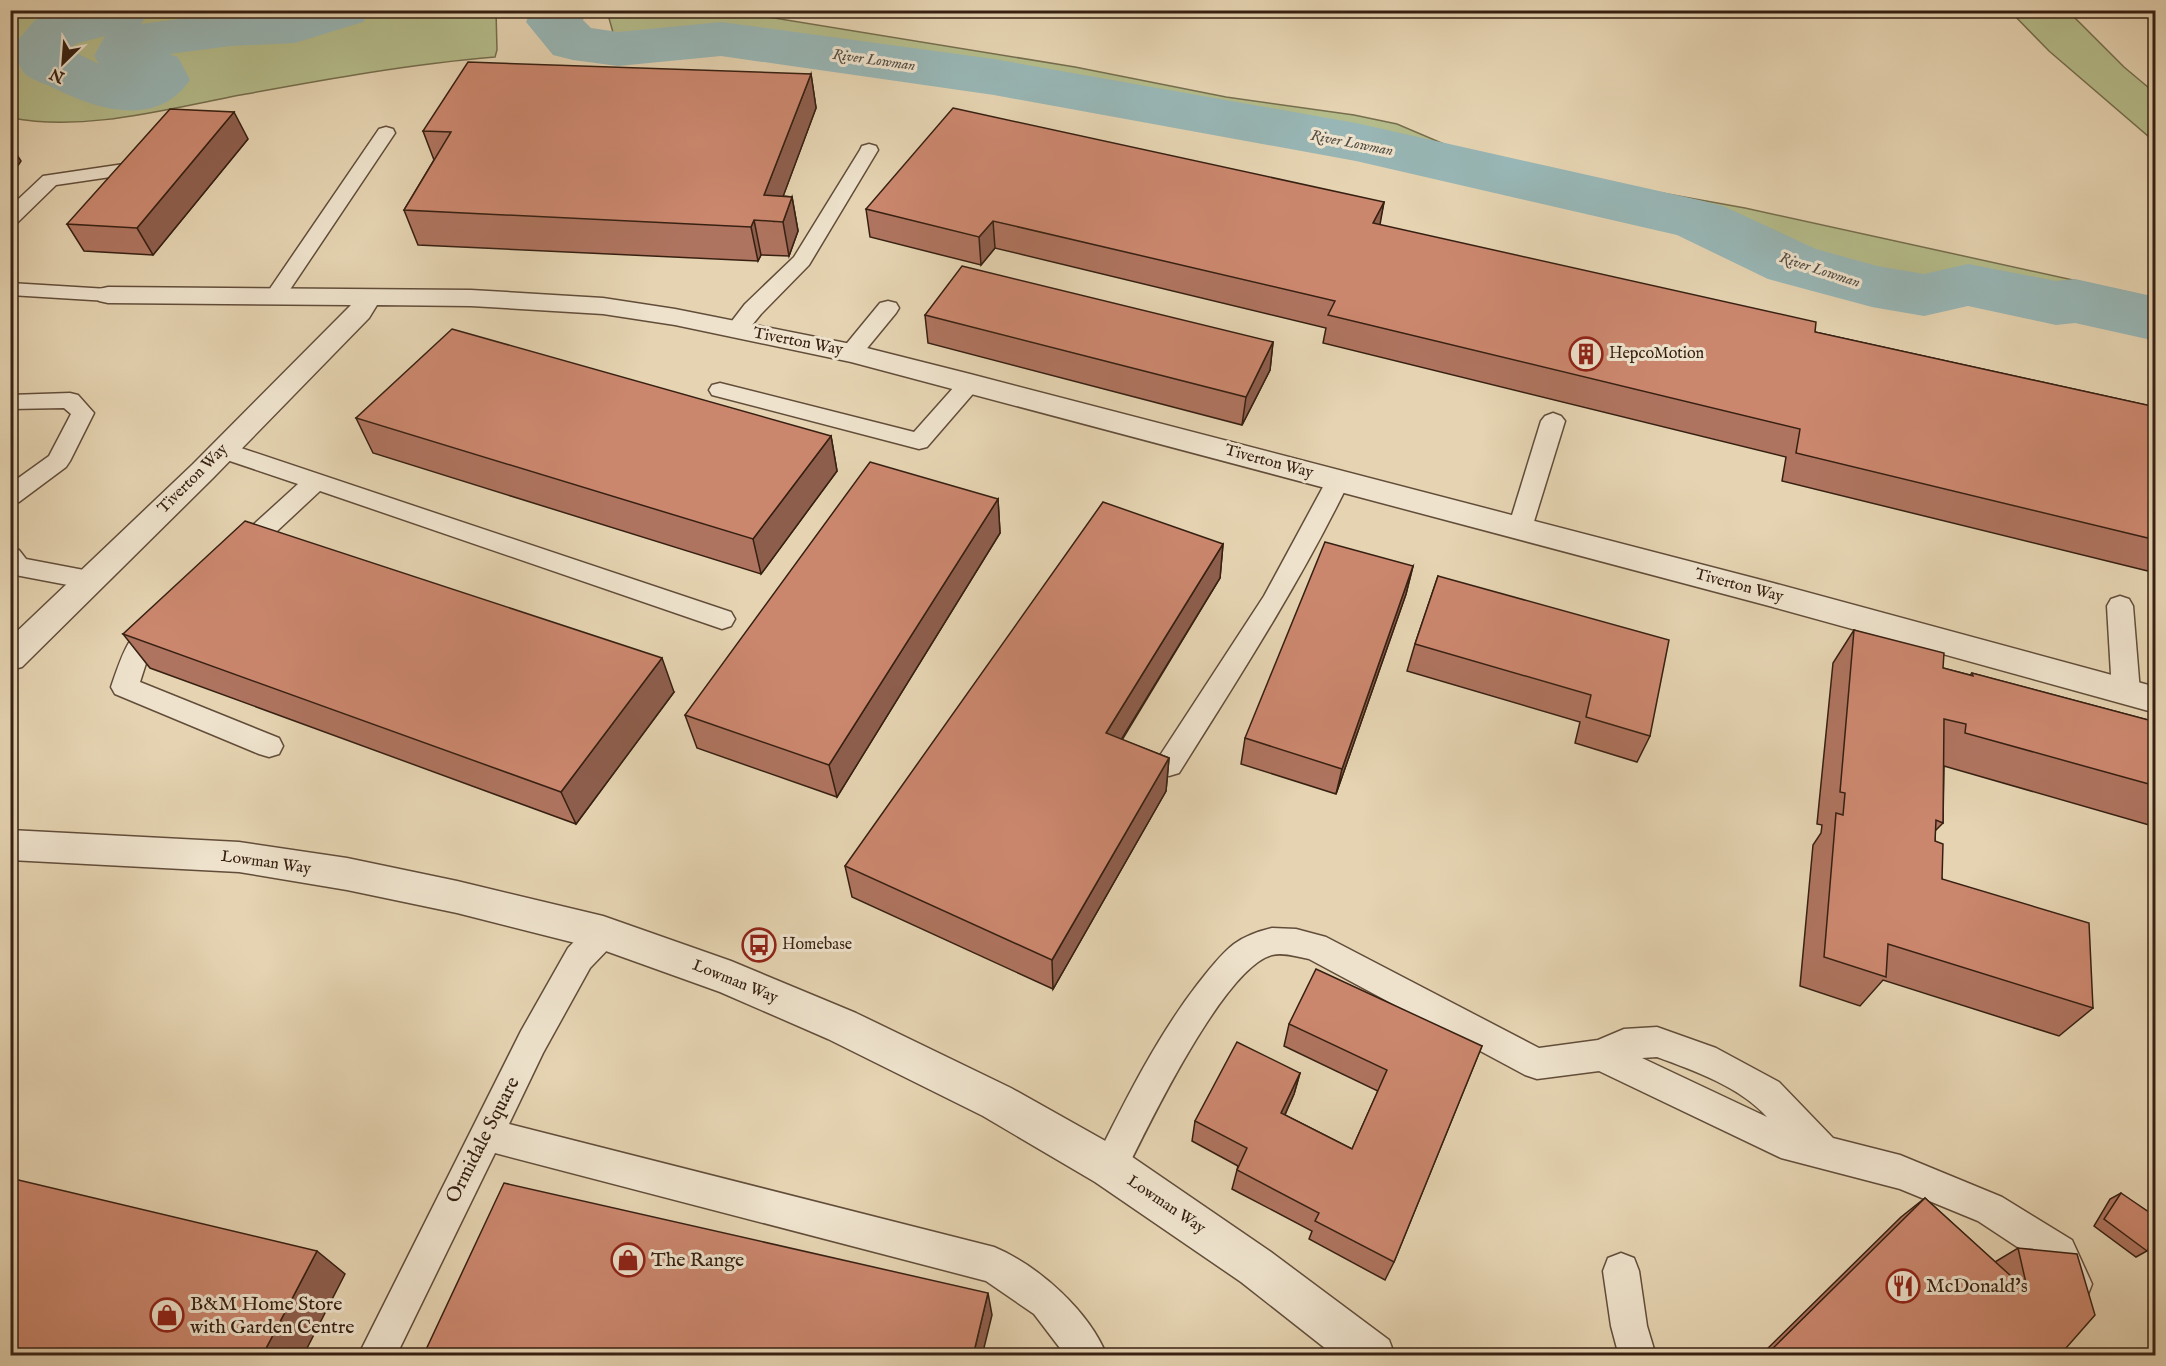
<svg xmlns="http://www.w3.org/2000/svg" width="2166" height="1366" font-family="'IM FELL English',serif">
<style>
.green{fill:#b5bc8b;stroke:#766e4e;stroke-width:1.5}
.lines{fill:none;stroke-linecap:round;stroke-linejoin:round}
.river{fill:#98b6b5;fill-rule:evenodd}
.service-casing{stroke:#624d3a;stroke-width:3}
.minor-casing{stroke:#624d3a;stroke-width:3}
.service{fill:#eee2cc;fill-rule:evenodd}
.minor{fill:#eee2cc;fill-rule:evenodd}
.wall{fill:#af745f;stroke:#372012;stroke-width:1.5}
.shaded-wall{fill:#8e5e4d;stroke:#372012;stroke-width:1.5}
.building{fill:#cb876e;stroke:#372012;stroke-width:1.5}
.labels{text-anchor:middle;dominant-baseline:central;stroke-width:6;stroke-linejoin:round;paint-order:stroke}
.far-water-label{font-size:15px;font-style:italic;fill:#544d43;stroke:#eee2cc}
.street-label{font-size:16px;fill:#372012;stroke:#eee2cc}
.poi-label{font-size:16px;fill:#372012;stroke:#eee2cc;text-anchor:start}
.near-street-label{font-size:20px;fill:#372012;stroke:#eee2cc}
.near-poi-label{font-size:20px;fill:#372012;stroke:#eee2cc;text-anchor:start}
</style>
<rect width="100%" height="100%" fill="#e5d3b1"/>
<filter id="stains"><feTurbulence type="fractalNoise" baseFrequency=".00333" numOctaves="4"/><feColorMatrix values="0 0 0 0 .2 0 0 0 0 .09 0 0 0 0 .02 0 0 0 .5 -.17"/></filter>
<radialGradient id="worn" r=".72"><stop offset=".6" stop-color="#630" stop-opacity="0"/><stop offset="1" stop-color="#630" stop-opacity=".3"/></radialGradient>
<g class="green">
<path d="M 10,11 L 496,11 L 497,50 L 495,57 C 411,64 328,79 246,94 C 169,108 89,132 11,118 Z"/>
<polygon points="607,11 732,11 1075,67 1226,97 1354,115 1397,124 1465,153 1529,169 1745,208 2155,298 2155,310 2093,296 2056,294 1942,276 1908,282 1819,264 1699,216 1627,197 1441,156 1380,139 935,62 750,37 695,34 652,39 614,36"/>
<polygon points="2010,11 2068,11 2124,67 2155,93 2155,142 2049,51"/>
</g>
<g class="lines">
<g class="river">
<path d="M 72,10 L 150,10 L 141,24 L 231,12 L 371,10 L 363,22 L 295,43 L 231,46 L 169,54 L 178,57 L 190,80 C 157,128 98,110 56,89 C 47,84 34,81 26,75 C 18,67 16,55 14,45 L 35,20 ZM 105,36 L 94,56 L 99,64 L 74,52 L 73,47 L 75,44 Z"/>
<polygon points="531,10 587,10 583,20 591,28 618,32 721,22 994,59 1356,123 1699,200 1723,206 1816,249 1877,266 1924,274 1968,264 2056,281 2075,279 2156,297 2156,341 2075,323 2056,325 1968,306 1924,316 1872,307 1768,279 1677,235 1356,161 994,95 721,56 618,66 573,60 553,55 526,22"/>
</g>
<g class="service-casing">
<g id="service">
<polygon points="386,127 393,129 395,133 283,300 276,301 269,300 265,295 269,290 379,129"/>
<polygon points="869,144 876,146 878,150 809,265 761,314 744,335 736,337 728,335 725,330 745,304 794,257 860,150 862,146"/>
<polygon points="124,164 131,166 134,170 131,174 56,185 17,223 10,225 10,207 43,176"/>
<polygon points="10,283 108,289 115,290 119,295 115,300 108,301 10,295"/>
<polygon points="888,301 896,303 899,308 896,313 859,358 851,360 843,358 840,353 843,348 880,303"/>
<polygon points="970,376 978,378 981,383 978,388 927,447 919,449 712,395 709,390 712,385 720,383 914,432 962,378"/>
<polygon points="70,393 78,395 94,413 70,461 66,467 19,502 10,504 10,484 49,456 71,414 64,408 10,409 10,395"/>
<polygon points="1553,413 1561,416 1565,421 1532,528 1529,534 1520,537 1511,534 1508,528 1541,421 1545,416"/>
<polygon points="223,442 731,612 735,619 731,626 722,629 320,491 248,558 239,561 230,558 226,552 230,546 298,484 215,456 211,450 215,444"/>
<path d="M 1338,472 L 1346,474 L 1350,480 C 1300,583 1240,676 1179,773 L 1169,776 L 1159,773 L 1155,765 L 1159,757 L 1264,596 L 1330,474 Z"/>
<polygon points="10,547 19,550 26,559 89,571 98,573 102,580 98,587 89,589 10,574"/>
<polygon points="2120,596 2129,599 2133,606 2140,692 2136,699 2126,703 2116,699 2112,692 2107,606 2111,599"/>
<path d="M 161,616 L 170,619 L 174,626 L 170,633 L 149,654 L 140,682 L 279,738 L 283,746 L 279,754 L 269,757 L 259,754 L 115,694 L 111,687 C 121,659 129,626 161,616 Z"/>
<path d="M 603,919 L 614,923 L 618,933 L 614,943 L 590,968 L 543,1053 L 509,1124 L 994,1247 C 1039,1266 1089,1311 1107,1356 L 1066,1356 L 1034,1314 L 986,1281 L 495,1153 L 396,1356 L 358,1356 L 521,1031 L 568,948 L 592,923 Z"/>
<path d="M 1272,928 L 1296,929 L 1326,937 L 1539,1048 L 1598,1040 L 1624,1029 L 1657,1027 L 1716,1048 L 1779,1082 L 1833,1138 L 1900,1155 L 2002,1197 L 2072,1240 L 2092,1284 L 2087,1297 L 2074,1302 L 2061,1297 L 2046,1266 L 1978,1221 L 1900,1189 L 1781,1158 L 1599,1071 L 1537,1079 L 1525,1075 L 1309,959 C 1298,957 1284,952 1272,955 C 1223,968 1145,1132 1122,1179 L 1110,1184 L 1098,1179 L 1093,1167 L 1098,1155 C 1127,1097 1157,1037 1197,985 C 1208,971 1220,955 1234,944 C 1245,936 1259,931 1272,928 ZM 1657,1057 C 1695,1071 1740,1087 1767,1117 L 1642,1058 Z"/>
<polygon points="1621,1253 1634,1258 1639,1271 1647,1326 1656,1356 1619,1356 1611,1326 1603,1271 1608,1258"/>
</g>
</g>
<g class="minor-casing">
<g id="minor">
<polygon points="108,287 471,290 603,298 675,309 851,344 970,374 1773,583 2156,687 2156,713 1773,607 851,362 675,325 603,314 471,306 377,305 369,318 213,478 22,667 10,670 10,638 193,464 351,305 108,303 99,301 95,295 99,289"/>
<polygon points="10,830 239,842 347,858 457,881 603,916 731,961 856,1013 1011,1088 1125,1152 1271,1252 1389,1340 1395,1356 1335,1356 1241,1282 1095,1182 983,1116 828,1039 720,992 603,950 457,913 347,890 239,872 10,860"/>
</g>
</g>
<use href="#service" class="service"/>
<use href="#minor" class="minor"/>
</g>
<g class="wall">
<polygon points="811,74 816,108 783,196 792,197 798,231 789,256 761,255 758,261 418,245 404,210 434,160 423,131"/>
<polygon points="248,139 153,255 84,251 67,224"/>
<polygon points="1384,202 1379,225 1815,332 2156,407 2156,573 1782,481 1786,457 1323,343 1326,328 995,248 981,265 870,237 866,209"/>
<polygon points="925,315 1273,342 1270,370 1242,425 928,343"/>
<polygon points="356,418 831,436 837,471 761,574 373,453"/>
<polygon points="998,499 1000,533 837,797 697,748 685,715"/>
<polygon points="1223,544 1220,578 1122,740 1169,758 1166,791 1053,989 852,897 845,866"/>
<polygon points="1413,566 1406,594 1336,794 1241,764 1245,738"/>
<polygon points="1438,576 1650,736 1637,762 1575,743 1580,722 1407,671 1415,644"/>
<polygon points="1854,630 1943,668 1970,675 1972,673 2156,722 2156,827 1944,766 1943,823 1935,831 1935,841 1942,879 2093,1008 2059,1036 1883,980 1860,1006 1800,986 1813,845 1821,833 1822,825 1817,824 1833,663"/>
<polygon points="123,634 674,692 576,824 150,668"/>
<polygon points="1289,1024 1482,1046 1394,1262 1385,1280 1309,1239 1312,1231 1232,1189 1237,1170 1238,1166 1192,1141 1195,1121 1300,1073 1294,1094 1285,1115 1352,1149 1378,1091 1284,1046"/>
<polygon points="2121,1193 2147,1251 2136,1257 2094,1226 2110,1199"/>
<polygon points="1925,1198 1995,1262 2018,1248 2059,1356 1760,1356 1901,1217"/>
</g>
<g class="shaded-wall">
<polygon points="811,74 816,108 774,221 764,195"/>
<polygon points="234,112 248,139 153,255 137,228"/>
<polygon points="10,144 21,161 10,178"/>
<polygon points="792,197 798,231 789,256 783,222"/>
<polygon points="1384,202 1379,230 1373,223"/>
<polygon points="754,220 761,255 758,261 751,227"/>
<polygon points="993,221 995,248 981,265 979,237"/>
<polygon points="1273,342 1270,370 1242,425 1246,397"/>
<polygon points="831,436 837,471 761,574 753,539"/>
<polygon points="998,499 1000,533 837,797 829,765"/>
<polygon points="1223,544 1220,578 1105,766 1106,733"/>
<polygon points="1413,566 1406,594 1336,794 1342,769"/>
<polygon points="662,658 674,692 576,824 561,792"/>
<polygon points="1169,758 1166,791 1053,989 1052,960"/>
<polygon points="1300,1073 1294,1094 1276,1134 1281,1113"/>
<polygon points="317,1251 345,1274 303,1356 262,1356"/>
<polygon points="988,1293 992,1315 982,1356 973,1356"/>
</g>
<g class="building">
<polygon points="468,62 811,74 764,195 792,197 783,222 754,220 751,227 404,210 451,132 423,131"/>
<polygon points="953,108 1384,202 1373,223 1816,322 1815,332 2156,407 2156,540 1796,453 1800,429 1328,315 1335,301 993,221 979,237 866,209"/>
<polygon points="170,109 234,112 137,228 67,224"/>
<polygon points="962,266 1273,342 1246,397 925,315"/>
<polygon points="452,329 831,436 753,539 356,418"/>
<polygon points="870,462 998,499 829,765 685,715"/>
<polygon points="1103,502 1223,544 1106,733 1169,758 1052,960 845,866"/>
<polygon points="245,521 662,658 561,792 123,634"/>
<polygon points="1325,542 1413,566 1342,769 1245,738"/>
<polygon points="1438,576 1669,640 1650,736 1586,717 1591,695 1415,644"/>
<polygon points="1854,630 1944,653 1943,668 1973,676 1972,673 2156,722 2156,786 1965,733 1966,724 1944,719 1943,823 1936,820 1935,841 1943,844 1942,879 2089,923 2093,1008 1888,944 1886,977 1824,957 1836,813 1843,815 1845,793 1840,792"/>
<polygon points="1316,969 1482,1046 1394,1262 1315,1221 1319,1213 1237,1170 1247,1148 1195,1121 1237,1042 1300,1073 1281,1113 1352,1149 1387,1070 1289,1024"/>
<polygon points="10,1178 317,1251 262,1356 10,1356"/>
<polygon points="504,1183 988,1293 973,1356 423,1356"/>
<polygon points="2121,1193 2156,1217 2156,1235 2147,1251 2104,1219"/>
<polygon points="1925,1198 2023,1287 2026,1283 2018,1248 2077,1254 2095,1315 2059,1356 1765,1356"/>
</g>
<defs>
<g id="building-ring" transform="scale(1.725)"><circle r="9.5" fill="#eee2cc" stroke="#8f2418" stroke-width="1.5"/><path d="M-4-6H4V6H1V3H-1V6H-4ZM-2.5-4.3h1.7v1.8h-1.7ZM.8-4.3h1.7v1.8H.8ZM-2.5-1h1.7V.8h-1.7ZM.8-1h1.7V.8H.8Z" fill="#8f2418"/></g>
<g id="bus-ring" transform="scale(1.725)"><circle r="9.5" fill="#eee2cc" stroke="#8f2418" stroke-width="1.5"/><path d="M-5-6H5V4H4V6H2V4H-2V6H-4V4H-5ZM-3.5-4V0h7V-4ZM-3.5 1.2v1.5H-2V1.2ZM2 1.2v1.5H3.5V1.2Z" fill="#8f2418"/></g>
<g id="shop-ring" transform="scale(1.725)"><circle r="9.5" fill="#eee2cc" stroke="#8f2418" stroke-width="1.5"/><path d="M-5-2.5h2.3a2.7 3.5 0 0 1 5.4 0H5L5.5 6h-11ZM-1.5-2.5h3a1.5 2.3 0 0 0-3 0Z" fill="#8f2418"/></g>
<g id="restaurant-ring" transform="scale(1.725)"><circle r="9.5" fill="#eee2cc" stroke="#8f2418" stroke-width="1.5"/><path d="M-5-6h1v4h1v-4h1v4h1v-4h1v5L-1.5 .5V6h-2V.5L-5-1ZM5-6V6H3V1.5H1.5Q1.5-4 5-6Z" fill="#8f2418"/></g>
</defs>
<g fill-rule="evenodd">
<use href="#building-ring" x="1586" y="354"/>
<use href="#bus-ring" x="759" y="945"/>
<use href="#shop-ring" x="628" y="1260"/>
<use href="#restaurant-ring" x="1903" y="1286"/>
<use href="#shop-ring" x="167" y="1315"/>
</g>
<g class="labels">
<g class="far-water-label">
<text transform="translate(874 60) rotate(8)">River Lowman</text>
<text transform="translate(1352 143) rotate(11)">River Lowman</text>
<text transform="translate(1820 270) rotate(18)">River Lowman</text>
</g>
<g class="street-label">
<text transform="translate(798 342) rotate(11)">Tiverton Way</text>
<text transform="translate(1269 462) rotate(15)">Tiverton Way</text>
<text transform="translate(193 479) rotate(-45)">Tiverton Way</text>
<text transform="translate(1739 586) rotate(15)">Tiverton Way</text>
<text transform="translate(266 863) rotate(8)">Lowman Way</text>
<text transform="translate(735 982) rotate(22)">Lowman Way</text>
<text transform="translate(1166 1205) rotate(34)">Lowman Way</text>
</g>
<g class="poi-label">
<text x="1609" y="354">HepcoMotion</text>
<text x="782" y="945">Homebase</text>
</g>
<g class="near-street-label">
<text transform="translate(483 1140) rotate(-63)">Ormidale Square</text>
</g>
<g class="near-poi-label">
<text x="651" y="1260">The Range</text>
<text x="1926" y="1286">McDonald's</text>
<text x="190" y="1304">B&amp;M Home Store<tspan x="190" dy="23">with Garden Centre</tspan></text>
</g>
</g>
<rect width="2166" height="1366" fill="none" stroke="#e5d3b1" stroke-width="36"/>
<rect x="12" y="12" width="2142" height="1342" fill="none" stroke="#372012" stroke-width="3"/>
<rect x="18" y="18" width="2130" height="1330" fill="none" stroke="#372012" stroke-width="1.5"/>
<g transform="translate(63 63) rotate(205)" stroke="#eee2cc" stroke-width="4.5" paint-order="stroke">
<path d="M0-4.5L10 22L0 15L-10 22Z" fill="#372012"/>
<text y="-9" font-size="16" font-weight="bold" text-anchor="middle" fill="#372012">N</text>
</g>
<rect width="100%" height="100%" filter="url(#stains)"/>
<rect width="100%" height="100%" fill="url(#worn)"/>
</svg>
